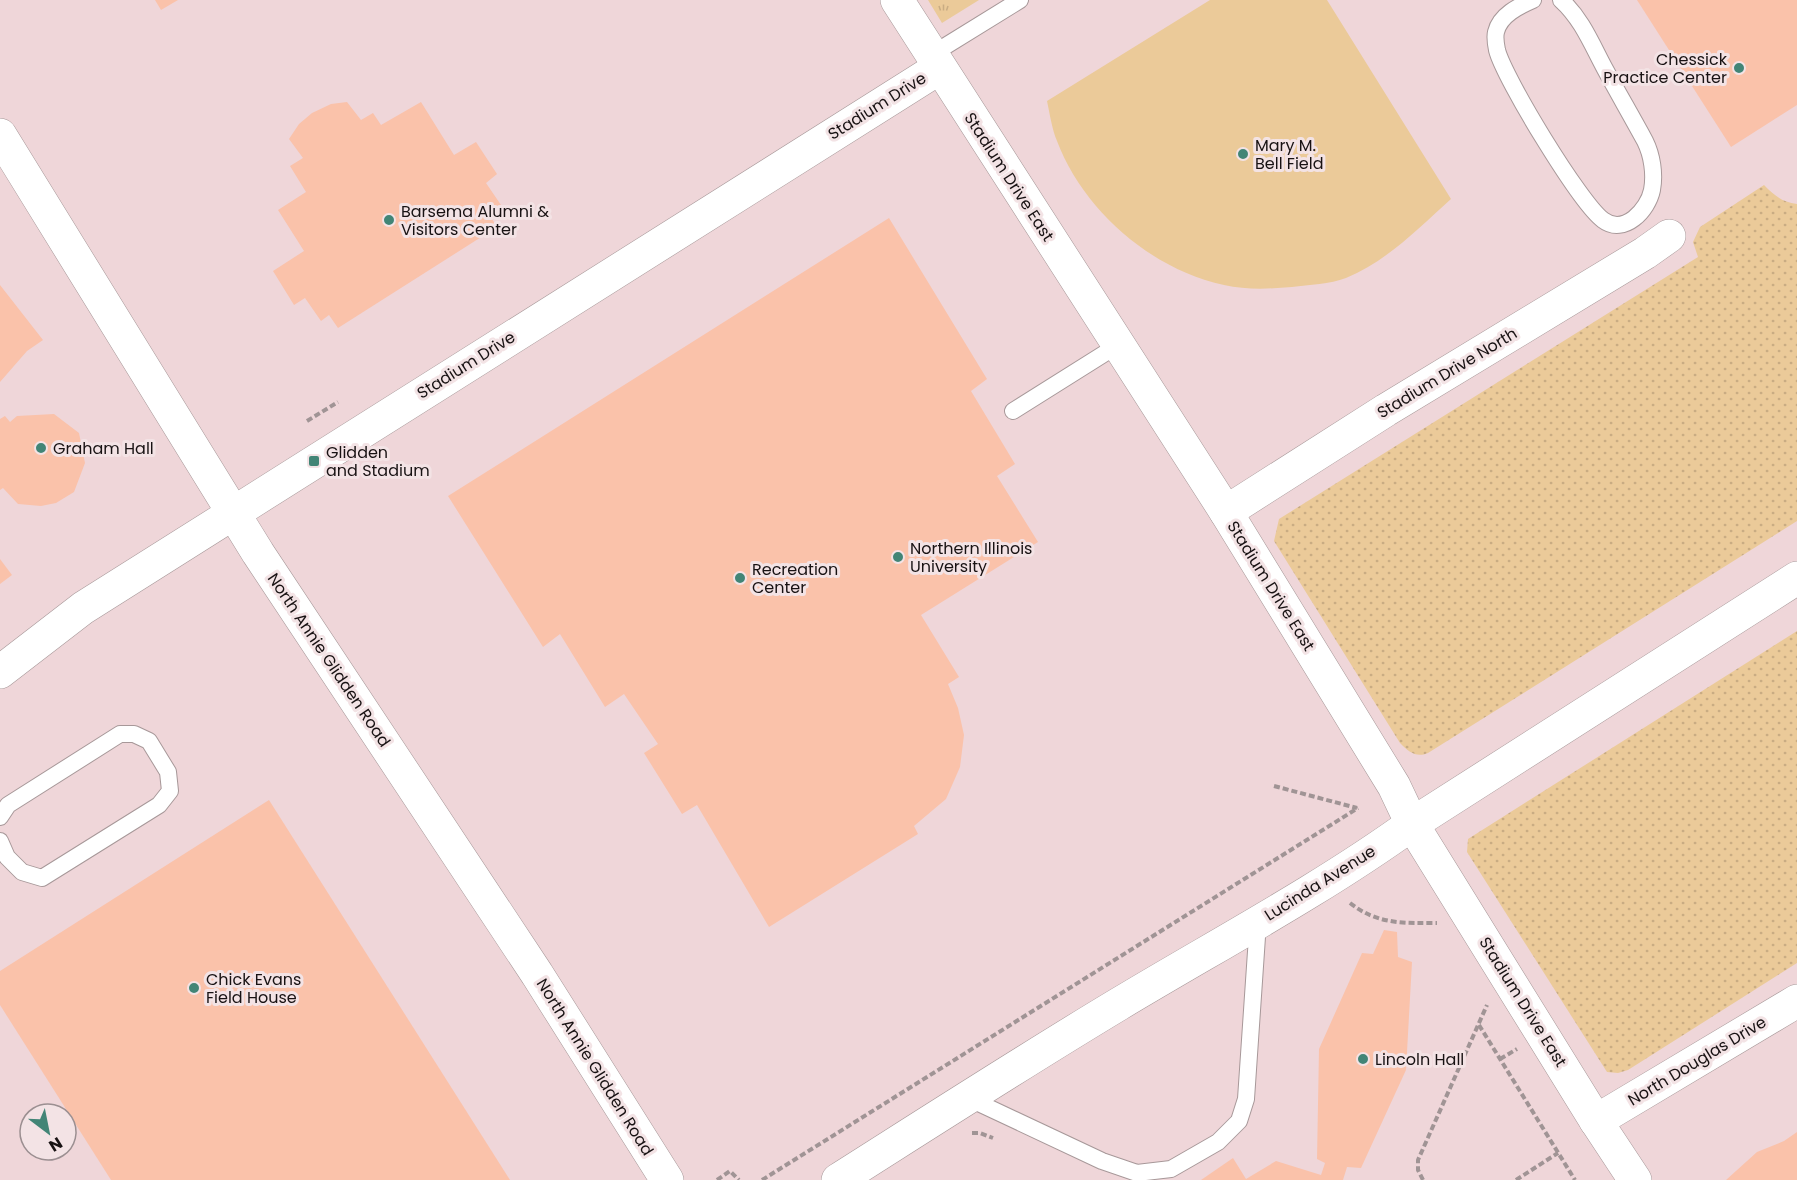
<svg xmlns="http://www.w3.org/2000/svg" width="1797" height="1180" font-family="Poppins,sans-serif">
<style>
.built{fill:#efd6d9;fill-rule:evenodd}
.grass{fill:url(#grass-dots)}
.park{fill:url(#park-tufts)}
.pitch{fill:#ebca99}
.building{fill:#fac2aa}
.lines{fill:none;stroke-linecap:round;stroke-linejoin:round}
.service-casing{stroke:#a79899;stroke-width:18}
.minor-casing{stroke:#a79899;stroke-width:34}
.secondary-casing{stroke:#a79899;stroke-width:34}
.path{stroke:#a09495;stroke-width:4;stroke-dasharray:6 3;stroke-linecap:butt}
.service{stroke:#fff;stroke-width:16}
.minor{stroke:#fff;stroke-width:33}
.secondary{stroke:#fff;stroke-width:33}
.poi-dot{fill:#428576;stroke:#f3e3e5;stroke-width:2}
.labels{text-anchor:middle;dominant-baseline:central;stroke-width:6;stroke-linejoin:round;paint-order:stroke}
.poi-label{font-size:16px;fill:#181213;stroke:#f3e3e5;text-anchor:start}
.street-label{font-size:16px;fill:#181213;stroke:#f3e3e5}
</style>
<defs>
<pattern id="grass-dots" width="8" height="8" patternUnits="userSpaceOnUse" patternTransform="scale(1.5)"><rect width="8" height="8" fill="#ebca99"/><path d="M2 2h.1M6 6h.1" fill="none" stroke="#c9ac83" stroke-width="1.8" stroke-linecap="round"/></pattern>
<pattern id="park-tufts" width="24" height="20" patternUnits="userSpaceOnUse" patternTransform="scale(1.5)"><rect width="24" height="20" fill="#ebca99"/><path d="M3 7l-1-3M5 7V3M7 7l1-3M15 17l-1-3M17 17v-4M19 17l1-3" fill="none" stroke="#c9ac83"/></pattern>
</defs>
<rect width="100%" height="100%" fill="#f3e3e5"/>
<path class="built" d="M 0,0 L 1797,0 L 1797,1180 L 0,1180 ZM 30,1114 L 66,1114 L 66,1150 L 30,1150 Z"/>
<g class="grass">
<path d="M 1764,185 C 1775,196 1782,202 1797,204 L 1797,521 L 1428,753 C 1416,758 1409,752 1400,743 L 1274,541 L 1279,519 L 1698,257 L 1693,242 L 1700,227 Z"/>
<polygon points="1797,631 1797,963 1628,1070 1618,1073 1607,1072 1467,852 1468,839"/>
</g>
<polygon class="park" points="928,0 979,0 942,23"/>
<path class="pitch" d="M 1210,0 L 1327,0 L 1451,199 C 1419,228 1387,261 1346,278 C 1330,284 1309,285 1292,287 C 1269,289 1246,290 1224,285 C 1152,270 1083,210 1057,141 C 1052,129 1050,115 1047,101 Z"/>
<g class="building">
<polygon points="155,0 178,0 161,10"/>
<polygon points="1637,0 1797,0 1797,105 1731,147"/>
<polygon points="347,102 361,120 373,113 381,125 421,102 454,155 476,142 497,174 486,183 501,205 489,214 497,227 338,328 329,315 321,321 305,298 294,305 273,271 304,251 278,210 306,192 290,166 303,158 289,139 299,124 312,113 331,104"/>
<polygon points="889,218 987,379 971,391 1015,464 997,476 1038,542 921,615 959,677 948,684 958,708 964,735 960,767 946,799 914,826 918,834 769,927 697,805 682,814 644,753 658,744 624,694 605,707 560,634 543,647 448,496"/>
<polygon points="0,285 43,340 27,351 0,382"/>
<polygon points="54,414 79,433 85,463 74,492 56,503 41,506 18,504 3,488 0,490 0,419 5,416 10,422 17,416"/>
<polygon points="0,559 12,575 0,584"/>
<polygon points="269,800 510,1180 111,1180 0,1005 0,971"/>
<polygon points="1384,930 1397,932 1398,957 1412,962 1406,1070 1361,1168 1347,1167 1343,1180 1201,1180 1233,1158 1246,1179 1276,1161 1321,1175 1325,1163 1317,1159 1319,1049 1362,953 1373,954"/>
<polygon points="1797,1132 1797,1180 1726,1180 1757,1152 1784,1141"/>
</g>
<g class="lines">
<g class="service-casing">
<g id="service">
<path d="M 1533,0 C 1519,6 1500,15 1496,32 C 1495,36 1496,45 1497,50 C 1504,78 1580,203 1603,220 C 1624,236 1648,210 1652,190 C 1655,174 1652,155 1645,141 C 1632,117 1618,93 1605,69 C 1592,45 1582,19 1561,0"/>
<polyline points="931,55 1020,0"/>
<polyline points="1013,411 1118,345"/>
<polyline points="0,817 8,805 120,734 134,734 149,741 168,772 170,791 159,805 42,878 22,872 7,857 0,841"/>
<polyline points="968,1098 1102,1161 1137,1173 1171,1169 1218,1142 1239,1121 1246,1099 1258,922"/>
</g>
</g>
<g class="minor-casing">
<g id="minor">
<polyline points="897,0 1226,512 1394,786 1412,824 1596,1121 1635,1180"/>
<polyline points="1226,512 1386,410 1645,253 1669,236"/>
<polyline points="0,672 83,608 939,68"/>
<polyline points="1596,1121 1797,1001"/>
<path d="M 838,1180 C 931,1121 1024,1061 1119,1004 C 1217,945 1319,891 1412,824 L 1797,578"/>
</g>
</g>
<g class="secondary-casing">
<polyline id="secondary" points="0,135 258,553 537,974 667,1180"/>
</g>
<g class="path">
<polyline points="307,421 338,402"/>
<polyline points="1274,786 1357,808"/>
<path d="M 1350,903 C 1378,925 1404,923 1437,923"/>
<polyline points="1479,1025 1575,1180"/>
<polyline points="1500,1059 1517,1049"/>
<polyline points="972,1133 980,1133 993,1138"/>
<polyline points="717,1180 730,1171 739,1180"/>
<polyline points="762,1180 1358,808"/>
<polyline points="1423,1180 1418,1170 1418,1160 1487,1005"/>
<polyline points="1516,1180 1558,1153"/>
</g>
<use href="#service" class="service"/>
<use href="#minor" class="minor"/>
<use href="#secondary" class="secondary"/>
</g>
<g class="poi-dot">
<circle cx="1739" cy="68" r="6"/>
<circle cx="1243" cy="154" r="6"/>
<circle cx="389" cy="220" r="6"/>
<circle cx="41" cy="448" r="6"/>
<rect x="308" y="455" width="12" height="12" rx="3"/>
<circle cx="898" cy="557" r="6"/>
<circle cx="740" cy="578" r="6"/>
<circle cx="194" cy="988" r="6"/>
<circle cx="1363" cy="1059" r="6"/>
</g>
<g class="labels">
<g class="poi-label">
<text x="1727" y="59" text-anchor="end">Chessick<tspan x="1727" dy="18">Practice Center</tspan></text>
<text x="1255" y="145">Mary M.<tspan x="1255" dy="18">Bell Field</tspan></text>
<text x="401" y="211">Barsema Alumni &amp;<tspan x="401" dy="18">Visitors Center</tspan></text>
<text x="53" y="448">Graham Hall</text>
<text x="326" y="452">Glidden<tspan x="326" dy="18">and Stadium</tspan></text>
<text x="910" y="548">Northern Illinois<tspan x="910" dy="18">University</tspan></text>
<text x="752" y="569">Recreation<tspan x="752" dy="18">Center</tspan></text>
<text x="206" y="979">Chick Evans<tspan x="206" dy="18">Field House</tspan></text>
<text x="1375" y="1059">Lincoln Hall</text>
</g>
<g class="street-label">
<text transform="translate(877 106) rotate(-32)">Stadium Drive</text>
<text transform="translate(1009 177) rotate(57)">Stadium Drive East</text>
<text transform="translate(466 365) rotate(-32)">Stadium Drive</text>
<text transform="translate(1447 373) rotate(-31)">Stadium Drive North</text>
<text transform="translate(1271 586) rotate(58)">Stadium Drive East</text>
<text transform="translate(329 660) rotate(56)">North Annie Glidden Road</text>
<text transform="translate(1320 883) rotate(-32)">Lucinda Avenue</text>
<text transform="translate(1523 1002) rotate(58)">Stadium Drive East</text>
<text transform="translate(1697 1061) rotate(-31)">North Douglas Drive</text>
<text transform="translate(595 1067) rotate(58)">North Annie Glidden Road</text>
</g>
</g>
<g transform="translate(48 1132) rotate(148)"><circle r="28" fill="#f3e3e5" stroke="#9b8f91" stroke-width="1.5"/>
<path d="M0-4.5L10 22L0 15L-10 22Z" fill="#428576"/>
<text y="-9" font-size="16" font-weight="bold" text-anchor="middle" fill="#181213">N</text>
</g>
</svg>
